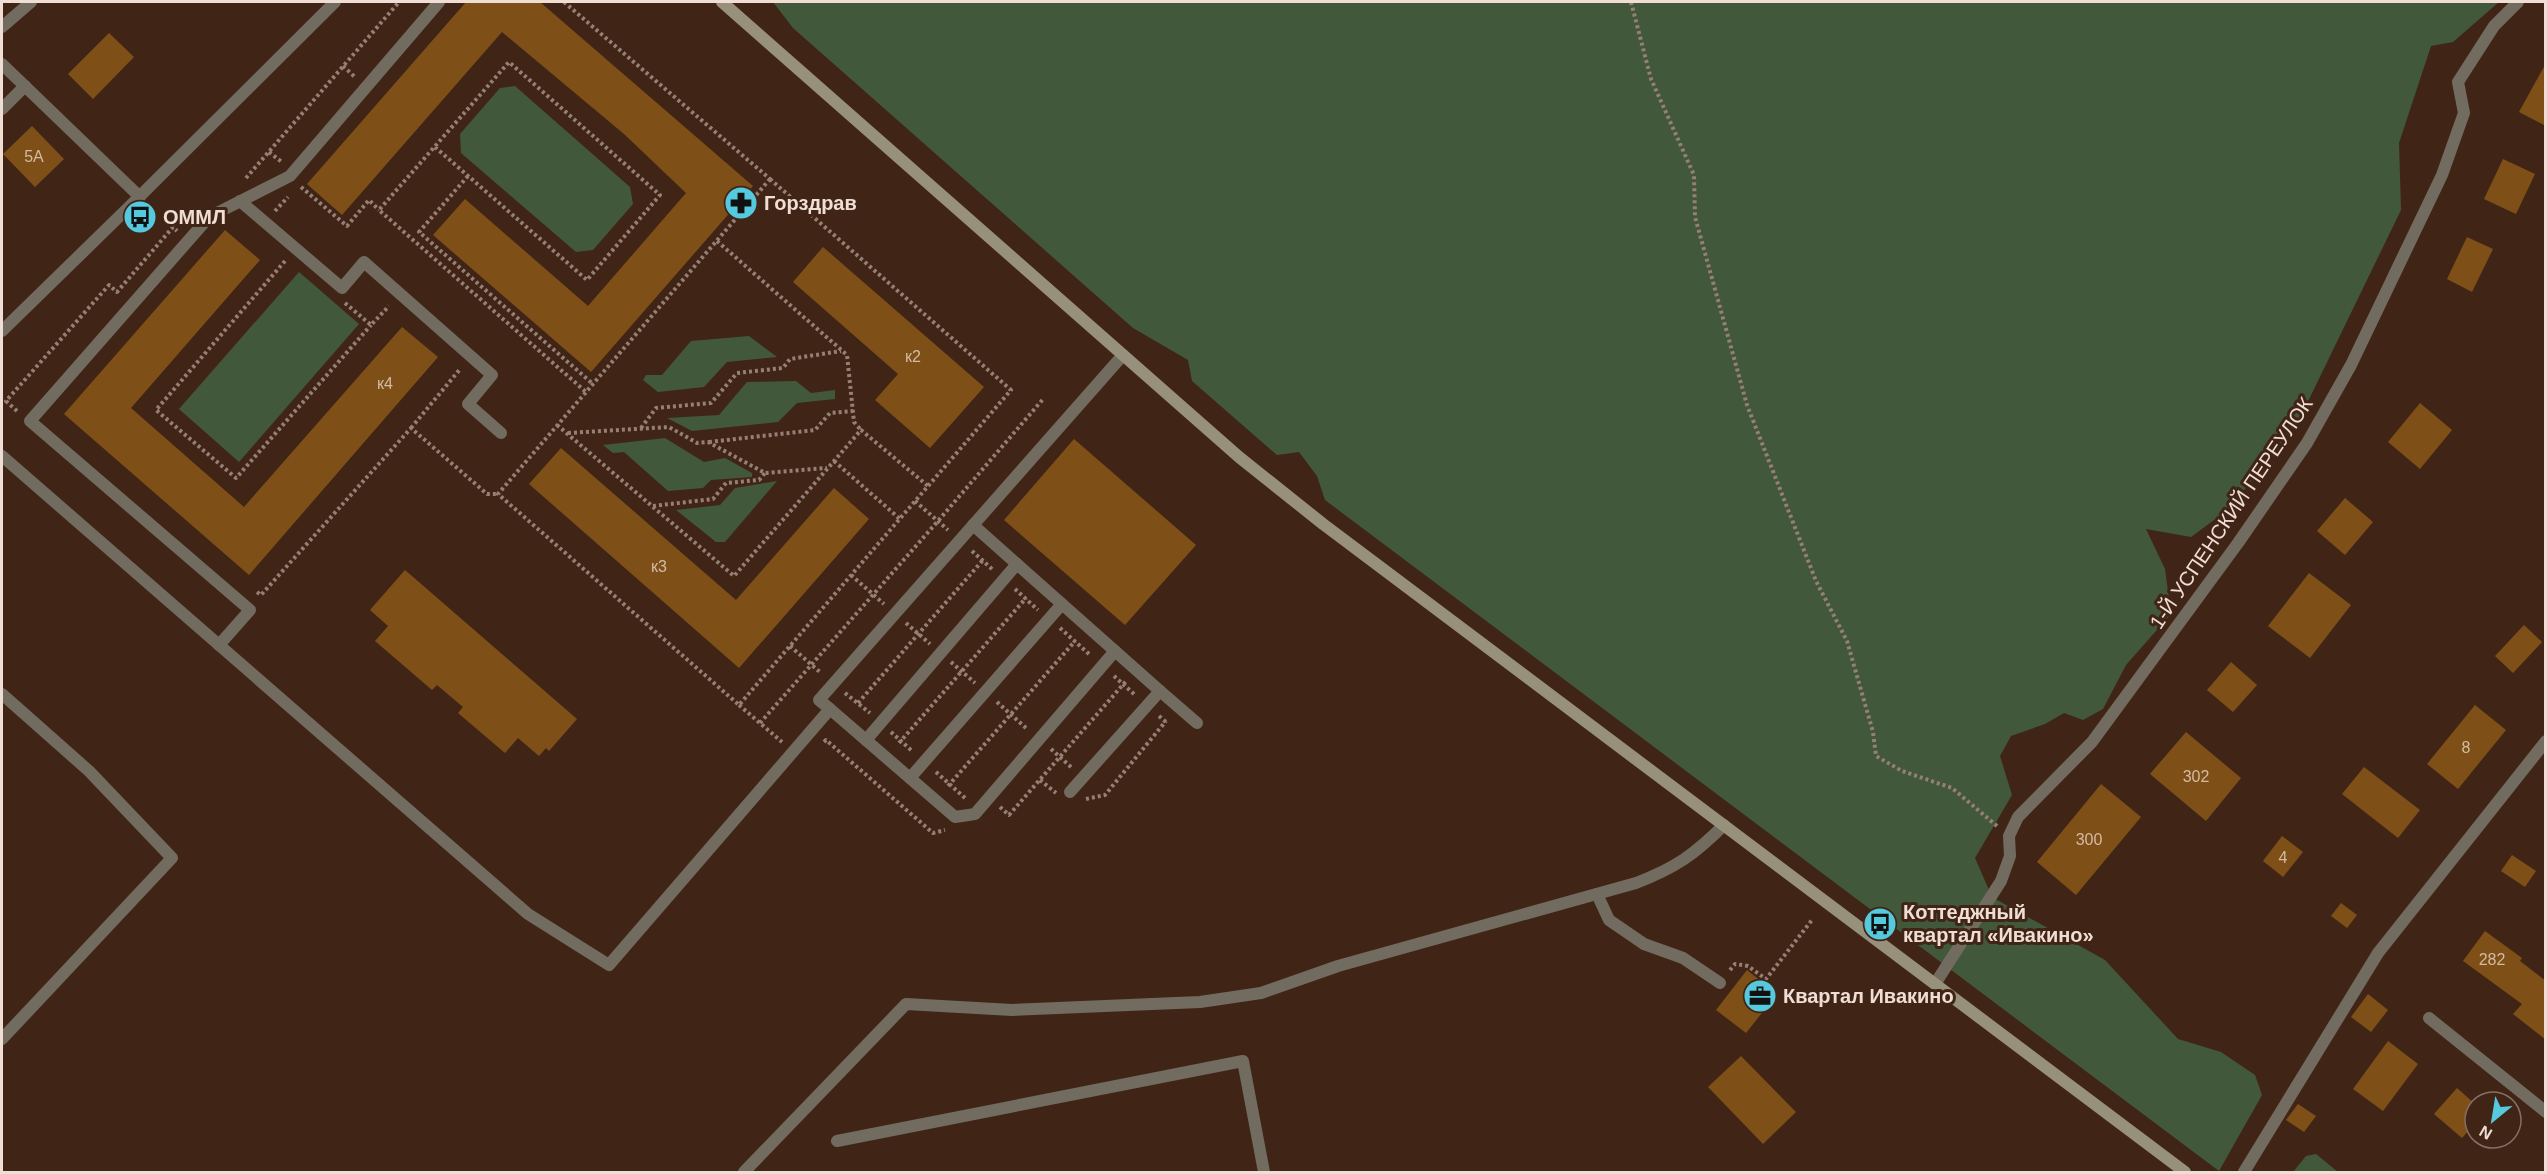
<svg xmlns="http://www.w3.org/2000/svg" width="2547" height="1174" font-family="Helvetica,sans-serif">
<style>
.green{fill:#42583a}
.building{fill:#7e5018}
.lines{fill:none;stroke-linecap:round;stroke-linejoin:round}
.path{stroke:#967f74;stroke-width:4;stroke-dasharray:3 3;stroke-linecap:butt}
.lane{stroke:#716c5f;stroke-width:12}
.street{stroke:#716c5f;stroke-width:12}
.secondary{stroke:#97907a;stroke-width:12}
.labels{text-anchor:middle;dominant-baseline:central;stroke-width:6;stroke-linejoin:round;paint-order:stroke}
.number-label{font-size:16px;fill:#d4baa5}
.poi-label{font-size:20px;font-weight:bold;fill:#f0ddd4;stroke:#402517;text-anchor:start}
.street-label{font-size:20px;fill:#f0ddd4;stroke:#402517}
</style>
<rect width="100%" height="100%" fill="#402517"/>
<g class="green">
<polygon points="773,2 2499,2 2453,42 2431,46 2399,143 2401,210 2297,424 2229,509 2191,537 2146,529 2165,569 2171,614 2126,665 2103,709 2083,720 2064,713 2045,724 2011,736 2000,756 2012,795 1975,858 1992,897 2105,960 2178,1039 2221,1052 2255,1075 2262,1095 2219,1171 1325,500 1317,476 1299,452 1277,455 1192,381 1188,360 1133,328 793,28"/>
<polygon points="515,86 630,187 633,204 593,250 576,252 461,153 460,134 500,88"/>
<polygon points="299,272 359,324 239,462 179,409"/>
<polygon points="749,336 777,357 727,362 704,387 658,392 643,380 646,375 662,375 691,341"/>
<polygon points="796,381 811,393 835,390 835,399 797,403 778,422 692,431 667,418 719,415 747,382"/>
<polygon points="665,438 704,462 725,458 752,473 752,477 711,480 703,488 668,491 624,452 613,453 603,445"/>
<polygon points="777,481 725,542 716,542 676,510 720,505 735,488"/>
<polygon points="2316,1154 2338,1172 2293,1172 2306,1156"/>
</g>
<g class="building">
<polygon points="466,2 540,2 753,186 591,372 433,235 465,199 588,306 686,193 624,134 502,32 342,215 307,184"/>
<polygon points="109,33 134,57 93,99 68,74"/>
<polygon points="2546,63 2546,126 2519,112"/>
<polygon points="32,126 64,159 35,187 3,154"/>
<polygon points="2503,159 2535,174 2516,214 2484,199"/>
<polygon points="225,230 260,260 131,408 244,507 402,327 438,357 249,575 64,414"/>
<polygon points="2467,237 2493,249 2472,292 2447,279"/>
<polygon points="823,247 984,387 930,448 875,400 898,374 793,282"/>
<polygon points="2420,403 2452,430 2420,469 2388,442"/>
<polygon points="1074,439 1196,545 1125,625 1004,520"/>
<polygon points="561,448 736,600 834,488 869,519 739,668 529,484"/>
<polygon points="2345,498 2373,522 2345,555 2317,531"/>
<polygon points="405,570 577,719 549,751 546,748 539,756 518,738 505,753 458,713 463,707 437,685 432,690 375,641 388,626 370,610"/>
<polygon points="2309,573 2351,605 2310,658 2268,626"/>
<polygon points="2524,625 2542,642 2513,673 2495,656"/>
<polygon points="2231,662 2257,685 2233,712 2207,690"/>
<polygon points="2475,705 2506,730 2458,789 2427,764"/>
<polygon points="2186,732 2241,778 2206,821 2150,774"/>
<polygon points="2364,767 2420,810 2398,838 2342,794"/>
<polygon points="2101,784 2141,817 2076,895 2037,862"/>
<polygon points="2282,836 2303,852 2283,877 2263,861"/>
<polygon points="2512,855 2536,871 2525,887 2501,871"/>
<polygon points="2341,903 2357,915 2347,928 2331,916"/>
<polygon points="2485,931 2522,958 2520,961 2546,981 2546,1040 2513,1014 2522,1004 2463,961"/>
<polygon points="1747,970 1777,994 1746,1033 1716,1010"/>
<polygon points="2368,994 2388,1010 2371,1032 2351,1017"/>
<polygon points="2388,1041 2418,1064 2383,1111 2353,1089"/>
<polygon points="1741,1056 1796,1112 1763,1144 1708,1087"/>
<polygon points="2457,1088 2475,1104 2475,1123 2462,1138 2434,1114"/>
<polygon points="2298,1104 2316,1116 2304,1132 2286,1120"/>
</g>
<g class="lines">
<g class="path">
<polyline points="564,2 770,179"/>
<polyline points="1631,2 1651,79 1694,175 1695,217 1747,405 1816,581 1847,641 1873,732 1876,756 1902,771 1952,788 1997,826"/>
<polyline points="343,66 356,78"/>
<path d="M 435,147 L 587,280 L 660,195 L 509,62 C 466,111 422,161 379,210 L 586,392"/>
<polyline points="269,152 283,163"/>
<polyline points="468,176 419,232 593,384"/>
<polyline points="246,178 399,2"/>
<polygon points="770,179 1011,390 739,705 498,494"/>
<polyline points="301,187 347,226 369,200 379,210"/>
<polyline points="275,211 288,197"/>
<polyline points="717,241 847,355 854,422 861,430"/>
<polyline points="285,261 156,410 236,478 371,325"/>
<polyline points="345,303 371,325 389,306"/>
<polyline points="17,411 6,401 109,285 117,292 173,227 177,231"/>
<polyline points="557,425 734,576 861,430 928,486"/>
<polyline points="411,428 461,368"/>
<polyline points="641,428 656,408 711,403 737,373 783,368 790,359 841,351"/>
<polyline points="568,433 669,427 697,443 708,442 765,473 827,468"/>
<polyline points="709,442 815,430 830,413 853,411"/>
<polyline points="834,461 900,519"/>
<polyline points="915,501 948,530"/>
<polyline points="653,506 713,499 726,483 759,480 765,473"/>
<polyline points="972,551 993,570"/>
<polyline points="851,575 884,604"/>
<polyline points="1015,589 1038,610"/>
<polyline points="257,592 261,595 411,428 487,494 498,494"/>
<polyline points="906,623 930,644"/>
<polyline points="1060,628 1090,655"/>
<polyline points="790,646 821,673"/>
<polyline points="951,662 975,683"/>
<polyline points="1114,676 1135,695"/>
<polyline points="845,693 870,713"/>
<polyline points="997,702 1027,729"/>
<polyline points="858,703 983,560"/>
<polyline points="739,705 782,742"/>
<polyline points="1159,716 1166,722"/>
<polyline points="760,723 938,521 1044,398"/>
<polyline points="891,732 912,751"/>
<polyline points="824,742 826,740 933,833 945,830"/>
<polyline points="899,743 1026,598"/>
<polyline points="1051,749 1072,768"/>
<polyline points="936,772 966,799"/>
<polyline points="1040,780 1056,793"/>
<polyline points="948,786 1075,641"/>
<polyline points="1086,799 1105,795 1166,721"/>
<polyline points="1000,807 1009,815 1127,680"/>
<polyline points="1730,970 1735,964 1748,966 1766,979 1812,920"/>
</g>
<g class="lane">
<polyline points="2,27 31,2"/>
<polyline points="240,201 342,288 364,262 492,375 468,404 501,433"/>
<polyline points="2,456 528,914 609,965 830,709 819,700 1123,355"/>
<polyline points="973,525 1160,691 1070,792"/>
<polyline points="219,645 250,610 30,421 209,217 290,176 439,2"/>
<polyline points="1160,691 1197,723"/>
<polyline points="2,694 89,771 172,858 2,1039"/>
<polyline points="830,709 955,817 975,814 1115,651"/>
<polyline points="866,740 1017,564"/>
<polyline points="910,778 1062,604"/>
<polyline points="1597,894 1609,920 1644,944 1683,958 1720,983"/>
<polyline points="837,1141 1243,1061 1264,1172"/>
<path d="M 744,1172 L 906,1004 L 1012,1010 L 1200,1002 L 1261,993 L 1338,966 L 1636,883 C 1675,868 1694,855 1724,825"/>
</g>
<g class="street">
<polyline points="2,64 140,197"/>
<polyline points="2,109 25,86"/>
<polyline points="2,331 130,206 335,2"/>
<polyline points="1935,984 2001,881 2010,856 2009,836 2018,817 2092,742 2238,543 2307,443 2351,365 2442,175 2464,113 2458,82 2494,26 2518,2"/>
<polyline points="2429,1018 2546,1112"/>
<polyline points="2244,1172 2378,953 2546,741"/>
</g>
<polyline class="secondary" points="722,2 1239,457 1323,524 2185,1172"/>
</g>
<defs>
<g id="pharmacy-disc" transform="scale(1.725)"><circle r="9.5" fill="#55cade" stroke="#402517"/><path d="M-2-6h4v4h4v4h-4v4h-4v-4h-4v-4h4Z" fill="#111"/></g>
<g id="bus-disc" transform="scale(1.725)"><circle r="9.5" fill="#55cade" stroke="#402517"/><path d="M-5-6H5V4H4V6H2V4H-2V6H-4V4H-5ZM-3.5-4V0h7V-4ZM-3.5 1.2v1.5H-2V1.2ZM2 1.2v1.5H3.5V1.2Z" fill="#111"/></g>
<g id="office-disc" transform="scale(1.725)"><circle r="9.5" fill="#55cade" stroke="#402517"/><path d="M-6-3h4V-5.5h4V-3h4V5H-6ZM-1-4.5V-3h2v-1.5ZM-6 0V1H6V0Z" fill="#111"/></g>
</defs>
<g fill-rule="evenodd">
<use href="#pharmacy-disc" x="741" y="203"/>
<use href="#bus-disc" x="140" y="217"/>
<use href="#bus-disc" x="1880" y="924"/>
<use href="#office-disc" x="1760" y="996"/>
</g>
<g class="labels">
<g class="number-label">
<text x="34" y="156">5А</text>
<text x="913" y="356">к2</text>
<text x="385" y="383">к4</text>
<text x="659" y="566">к3</text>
<text x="2466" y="747">8</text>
<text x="2196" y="776">302</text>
<text x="2089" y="839">300</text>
<text x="2283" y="857">4</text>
<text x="2492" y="959">282</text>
</g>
<g class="poi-label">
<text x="764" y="203">Горздрав</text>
<text x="163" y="217">ОММЛ</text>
<text x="1903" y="912">Коттеджный<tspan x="1903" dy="23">квартал «Ивакино»</tspan></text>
<text x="1783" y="996">Квартал Ивакино</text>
</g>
<g class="street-label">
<text transform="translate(2231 513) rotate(-56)">1-Й УСПЕНСКИЙ ПЕРЕУЛОК</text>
</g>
</g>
<rect width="2547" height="1174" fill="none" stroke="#f0ddd4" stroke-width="6"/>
<g transform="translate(2493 1120) rotate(210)"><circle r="28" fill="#402517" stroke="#866f63" stroke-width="1.5"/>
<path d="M0-4.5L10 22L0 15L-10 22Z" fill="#55cade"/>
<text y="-9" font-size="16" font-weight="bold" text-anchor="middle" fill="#f0ddd4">N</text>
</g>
</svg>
